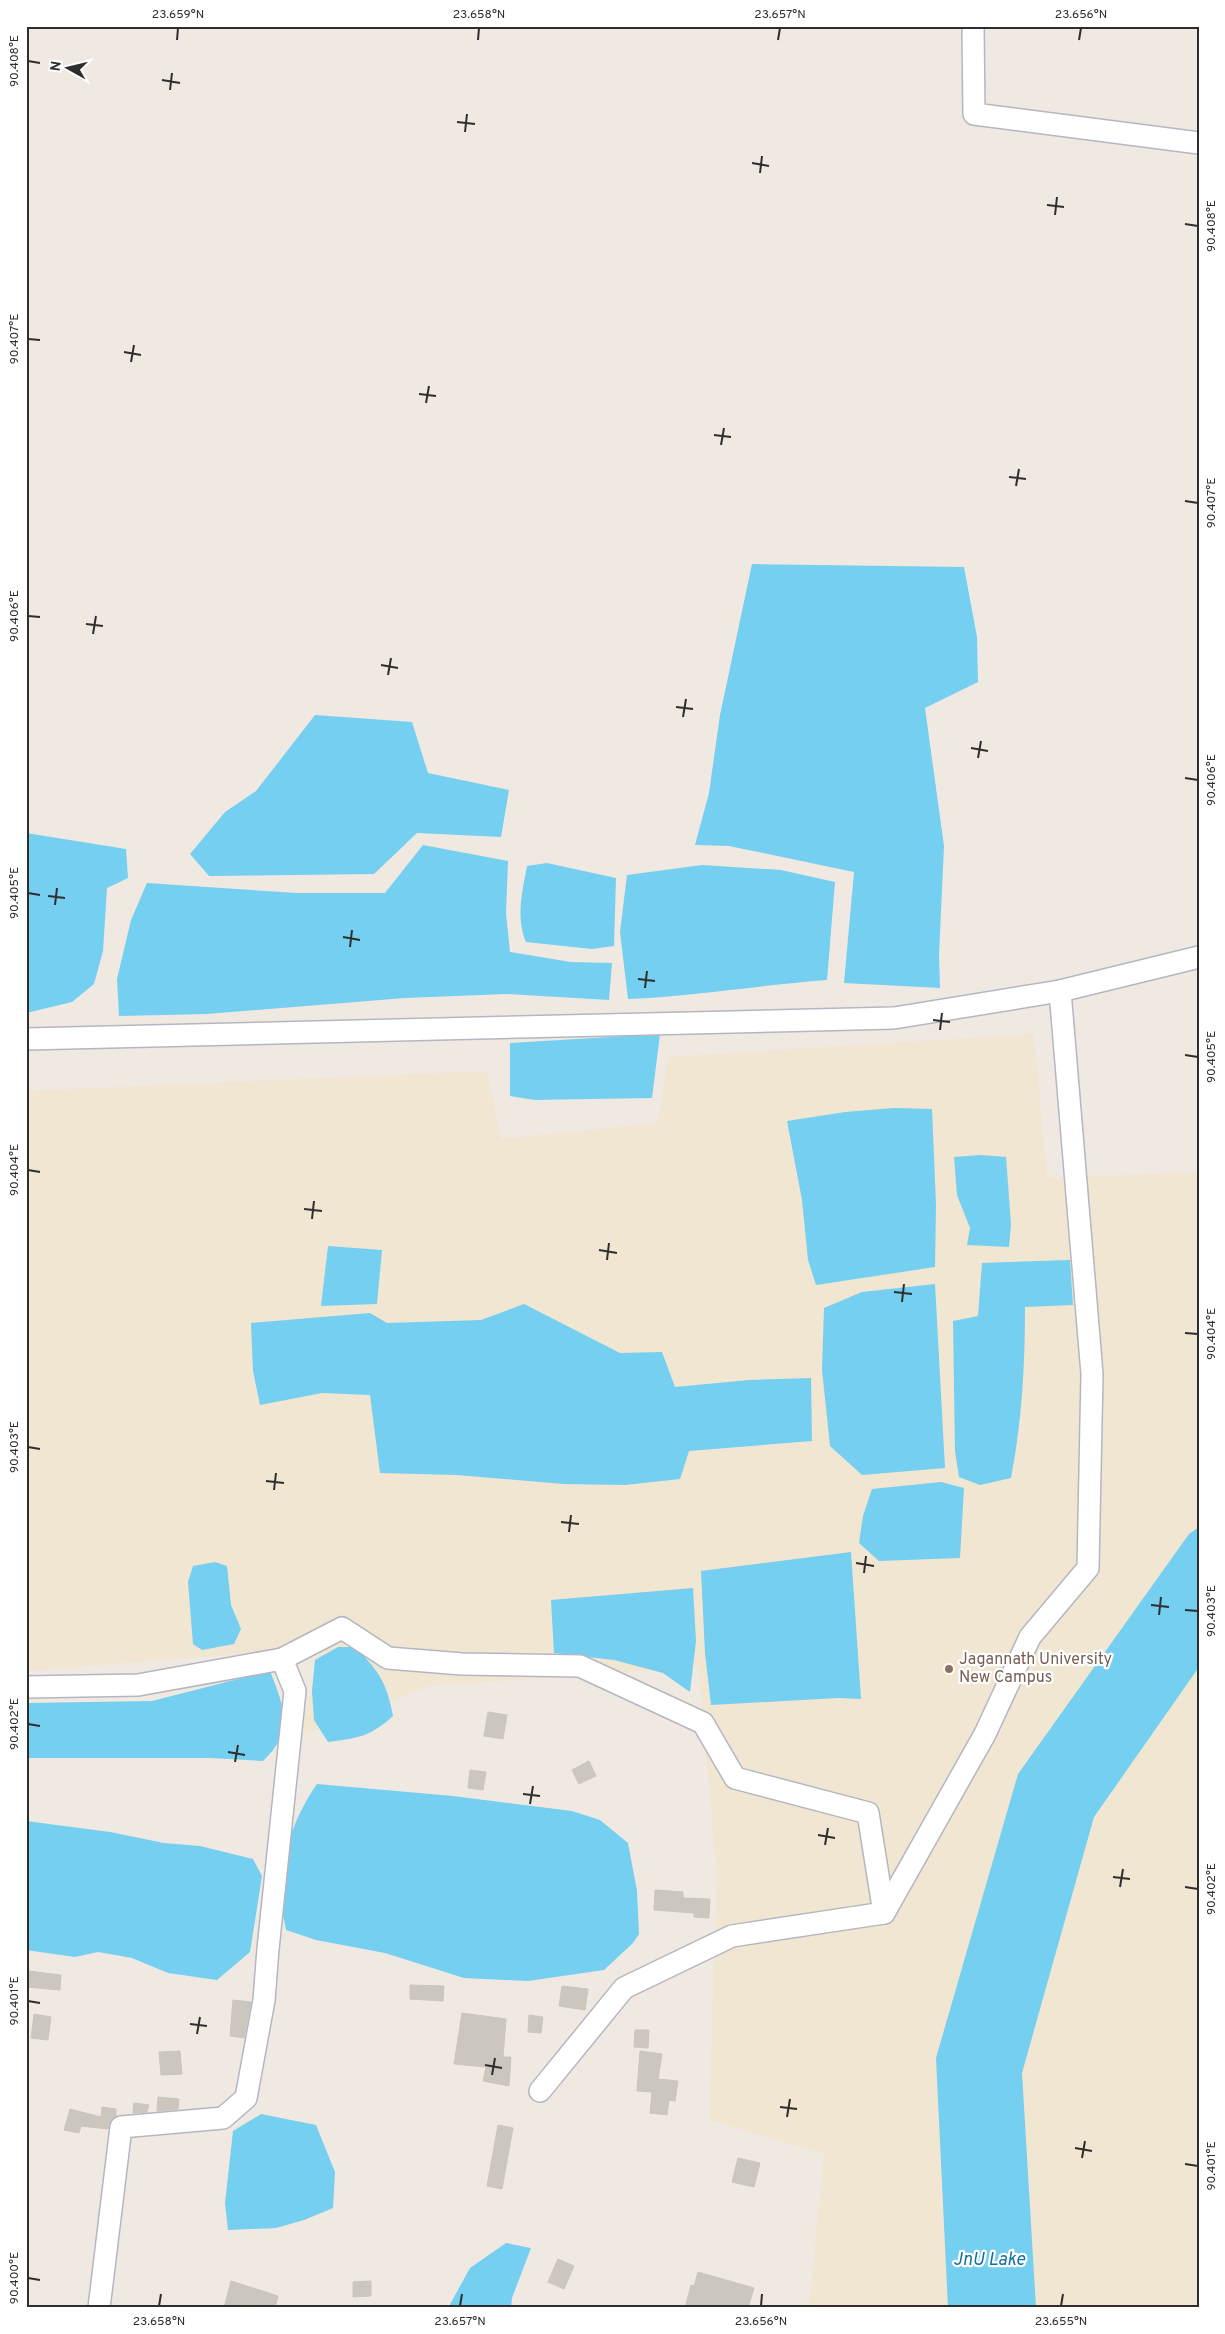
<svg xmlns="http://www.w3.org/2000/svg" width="1225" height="2334" font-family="Overpass,sans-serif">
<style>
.education{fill:#f0e6d1}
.water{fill:#75cff0}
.building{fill:#cbc7bf;stroke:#cbc5ba}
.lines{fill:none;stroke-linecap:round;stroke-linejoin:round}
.street-casing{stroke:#b4b7c1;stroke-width:24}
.street{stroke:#fff;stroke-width:21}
.ticks{fill:none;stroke:#2e2e2e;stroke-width:2}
.education-dot{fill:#8d6e63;stroke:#fff;stroke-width:2}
.labels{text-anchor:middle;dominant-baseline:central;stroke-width:4.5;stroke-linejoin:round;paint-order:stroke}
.education-label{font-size:16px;fill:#785e54;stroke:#fff;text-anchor:start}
.water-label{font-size:18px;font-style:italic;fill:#0d6fa3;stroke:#fff}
.neatline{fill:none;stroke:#2e2e2e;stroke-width:2}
.ticks-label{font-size:12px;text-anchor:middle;fill:#2e2e2e}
</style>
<rect width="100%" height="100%" fill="#efe9e1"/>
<polygon class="education" points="1034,1034 1047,1178 1199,1172 1199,2308 809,2308 824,2154 709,2120 717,1872 698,1667 429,1686 301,1736 320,1650 272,1651 26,1671 26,1091 487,1071 501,1139 658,1123 668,1057"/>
<g class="water">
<polygon points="752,564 964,567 977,637 978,682 925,708 944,846 939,955 940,988 844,983 854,872 729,846 695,845 709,793 720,715"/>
<polygon points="315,715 412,722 428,773 509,790 501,837 417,833 374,874 209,876 190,854 225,812 256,791"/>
<polygon points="26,833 126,849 128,878 107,888 103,951 94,984 72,1002 26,1013"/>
<polygon points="423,845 508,861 506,913 510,952 571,962 612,963 609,1000 506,994 405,998 207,1014 119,1016 117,979 131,920 147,883 297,893 385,893"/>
<path d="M 547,863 L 616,878 L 614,946 L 592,949 L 526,942 C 516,918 522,892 527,866 Z"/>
<path d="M 702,865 L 781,870 L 835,882 L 827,980 C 761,985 695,996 628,999 L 620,932 L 627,875 Z"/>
<polygon points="660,1034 652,1098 534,1100 510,1096 510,1043"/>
<polygon points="894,1108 932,1109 936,1205 935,1267 816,1285 808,1260 802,1200 787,1121 845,1112"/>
<polygon points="981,1155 1006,1157 1011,1224 1009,1247 967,1245 970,1228 957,1195 954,1157"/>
<polygon points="328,1246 382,1250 377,1304 321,1306"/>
<path d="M 1070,1260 L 1073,1305 L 1025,1307 C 1025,1365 1022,1421 1011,1478 L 980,1485 L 959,1477 L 955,1451 L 953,1321 L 978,1316 L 982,1263 Z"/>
<polygon points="935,1284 945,1468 862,1475 830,1446 822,1370 824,1308 862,1292"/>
<polygon points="524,1304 620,1353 662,1352 675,1387 749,1380 811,1378 812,1441 689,1451 680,1479 625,1485 563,1484 457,1475 380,1473 370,1395 322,1393 260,1405 253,1371 251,1323 370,1313 387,1323 481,1320"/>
<polygon points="941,1482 964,1488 960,1558 879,1561 859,1543 863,1516 872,1489"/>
<polygon points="1199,1527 1199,1667 1094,1817 1022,2073 1036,2308 948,2308 936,2058 1018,1774 1189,1534"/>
<polygon points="851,1552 861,1699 838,1698 711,1705 705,1653 701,1571"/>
<polygon points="215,1562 227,1566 231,1605 241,1629 234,1644 202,1650 193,1644 188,1582 193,1566"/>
<polygon points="693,1588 696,1641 690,1692 663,1673 614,1660 554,1653 551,1600"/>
<path d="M 338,1647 L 355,1647 C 379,1671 387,1683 393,1716 C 370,1737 358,1738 328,1742 L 314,1720 L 312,1691 L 315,1660 Z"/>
<path d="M 270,1671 C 284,1706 294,1732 263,1761 L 211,1758 L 26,1758 L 26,1703 L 152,1701 Z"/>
<path d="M 317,1784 L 453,1796 L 572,1811 L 600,1820 L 628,1843 L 637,1891 L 639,1934 L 633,1943 L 604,1970 L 528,1981 L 464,1978 L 385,1953 L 316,1940 L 286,1930 C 284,1916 278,1899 279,1885 C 283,1850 297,1812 317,1784 Z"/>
<polygon points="26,1821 110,1832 164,1843 200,1846 253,1859 262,1876 250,1952 217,1980 168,1973 132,1958 98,1952 75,1957 26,1950"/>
<polygon points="261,2114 316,2125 335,2172 333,2208 304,2220 276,2228 228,2230 225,2203 233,2131"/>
<polygon points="506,2243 531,2248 512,2298 511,2308 448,2308 470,2268"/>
</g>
<g class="building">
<polygon points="488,1712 507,1715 503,1739 484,1736"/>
<polygon points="589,1761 596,1776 579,1784 572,1770"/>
<polygon points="470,1770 486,1772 483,1790 468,1788"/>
<polygon points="655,1890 683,1892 683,1898 710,1899 709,1918 694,1917 694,1913 654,1910"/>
<polygon points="28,1971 61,1975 60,1990 26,1987"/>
<polygon points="410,1985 444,1986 443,2001 410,1999"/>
<polygon points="562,1986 588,1989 585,2010 559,2006"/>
<polygon points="233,2000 251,2002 244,2038 230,2036"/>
<polygon points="462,2013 506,2019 503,2057 511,2057 509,2086 483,2081 486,2067 454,2064"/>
<polygon points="34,2014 51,2017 48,2040 31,2038"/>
<polygon points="529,2015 543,2017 541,2033 528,2032"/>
<polygon points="635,2030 649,2030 648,2048 634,2047"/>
<polygon points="180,2051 182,2074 161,2075 159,2052"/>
<polygon points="640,2051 662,2054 658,2079 678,2081 675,2101 669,2100 667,2115 650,2113 652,2092 637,2091"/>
<polygon points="158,2097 179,2099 178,2109 157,2111"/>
<polygon points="134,2103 149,2105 147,2112 133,2113"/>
<polygon points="102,2107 116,2109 116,2116 110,2121 108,2129 81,2126 79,2133 64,2130 70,2109 101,2117"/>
<polygon points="498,2125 513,2128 502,2189 487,2186"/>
<polygon points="738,2158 760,2163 754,2187 732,2182"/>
<polygon points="558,2259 574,2266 564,2289 548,2282"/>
<polygon points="698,2272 754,2288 748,2308 685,2308 691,2285 694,2286"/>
<polygon points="231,2281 278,2296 275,2308 259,2308 245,2304 244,2308 224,2308"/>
<polygon points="371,2281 371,2296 353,2297 353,2282"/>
</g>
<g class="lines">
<g class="street-casing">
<g id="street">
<polyline points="973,26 974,114 1199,143"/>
<polyline points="26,1039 894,1018 1060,991 1199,957"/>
<polyline points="282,1659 342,1628 388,1658 462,1664 580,1666 703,1723 735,1778 868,1813 884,1913"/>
<polyline points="26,1687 138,1685 282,1659 295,1691 268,1949 264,2000 246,2098 223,2118 121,2127 99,2308"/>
<polyline points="884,1913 985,1734 1030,1637 1088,1568 1092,1374 1060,991"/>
<polyline points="540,2091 624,1988 732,1936 884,1913"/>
</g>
</g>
<use href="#street" class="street"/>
</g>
<path class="ticks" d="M 177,40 L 178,28M 478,40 L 479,28M 778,40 L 780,28M 1079,40 L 1081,28M 28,61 L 40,63M 162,80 L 180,83M 170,90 L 172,73M 457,122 L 475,124M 465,132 L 467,114M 752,163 L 769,166M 760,173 L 762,156M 1047,205 L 1064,207M 1055,215 L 1057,197M 1185,224 L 1198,226M 28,339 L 40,340M 124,352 L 141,355M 131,362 L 134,345M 419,394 L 436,396M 426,403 L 429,386M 714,435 L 731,437M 721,445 L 724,428M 1009,477 L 1026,479M 1016,486 L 1019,469M 1185,501 L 1198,503M 28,616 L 40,617M 86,624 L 103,626M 93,634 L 96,616M 381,665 L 398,668M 388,675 L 391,658M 676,707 L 693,709M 683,717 L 686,699M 971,748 L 988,751M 978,758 L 981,741M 1185,778 L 1198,780M 28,893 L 40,895M 48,896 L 65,898M 55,905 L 57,888M 343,937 L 360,940M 350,947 L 352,930M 638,979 L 655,981M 645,988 L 647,971M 933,1020 L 950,1022M 940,1030 L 942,1013M 1185,1055 L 1198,1057M 28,1170 L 40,1172M 304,1209 L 322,1211M 312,1219 L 314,1201M 599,1250 L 617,1253M 607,1260 L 609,1243M 894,1292 L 912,1294M 902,1302 L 904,1284M 1185,1333 L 1198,1334M 28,1447 L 40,1449M 266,1481 L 284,1483M 274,1490 L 276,1473M 561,1522 L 579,1524M 569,1532 L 571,1515M 856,1563 L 874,1566M 864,1573 L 866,1556M 1151,1605 L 1169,1607M 1185,1610 L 1198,1611M 1159,1615 L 1161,1597M 28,1724 L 40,1726M 228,1752 L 245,1755M 235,1762 L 238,1745M 523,1794 L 540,1796M 530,1804 L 533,1786M 818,1835 L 835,1838M 825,1845 L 828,1828M 1113,1877 L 1130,1879M 1120,1887 L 1123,1869M 1185,1887 L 1198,1889M 28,2001 L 40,2003M 190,2024 L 207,2026M 197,2034 L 200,2017M 485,2065 L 502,2068M 492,2075 L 495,2058M 780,2107 L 797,2109M 787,2117 L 790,2099M 1075,2148 L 1092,2151M 1082,2158 L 1085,2141M 1185,2164 L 1198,2166M 28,2278 L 40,2280M 159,2306 L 161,2294M 460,2306 L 462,2294M 761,2306 L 762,2294M 1061,2306 L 1063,2294"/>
<circle class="education-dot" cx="949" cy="1669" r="5"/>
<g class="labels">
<g class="education-label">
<text x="959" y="1660">Jagannath University<tspan x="959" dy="18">New Campus</tspan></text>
</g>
<g class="water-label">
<text x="989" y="2260">JnU Lake</text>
</g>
</g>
<rect width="1225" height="2334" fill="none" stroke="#ffffff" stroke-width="55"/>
<g transform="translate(68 68) rotate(278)" stroke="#ffffff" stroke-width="4" paint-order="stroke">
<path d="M0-4L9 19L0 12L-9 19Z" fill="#2e2e2e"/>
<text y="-8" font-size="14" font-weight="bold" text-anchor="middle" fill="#2e2e2e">N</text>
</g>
<rect x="28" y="28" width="1170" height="2278" class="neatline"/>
<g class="ticks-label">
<text x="178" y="18">23.659°N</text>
<text x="479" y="18">23.658°N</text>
<text x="780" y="18">23.657°N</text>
<text x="1081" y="18">23.656°N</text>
<text transform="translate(14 61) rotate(-90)" y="4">90.408°E</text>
<text transform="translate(1211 226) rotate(-90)" y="4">90.408°E</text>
<text transform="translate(14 339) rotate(-90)" y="4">90.407°E</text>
<text transform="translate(1211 503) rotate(-90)" y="4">90.407°E</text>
<text transform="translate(14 616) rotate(-90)" y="4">90.406°E</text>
<text transform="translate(1211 780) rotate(-90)" y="4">90.406°E</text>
<text transform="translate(14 893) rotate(-90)" y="4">90.405°E</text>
<text transform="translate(1211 1057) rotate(-90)" y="4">90.405°E</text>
<text transform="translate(14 1170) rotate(-90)" y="4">90.404°E</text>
<text transform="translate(1211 1334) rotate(-90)" y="4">90.404°E</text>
<text transform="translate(14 1447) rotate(-90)" y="4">90.403°E</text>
<text transform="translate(1211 1611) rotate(-90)" y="4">90.403°E</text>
<text transform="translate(14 1724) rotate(-90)" y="4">90.402°E</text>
<text transform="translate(1211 1889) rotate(-90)" y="4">90.402°E</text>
<text transform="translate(14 2001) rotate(-90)" y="4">90.401°E</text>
<text transform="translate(1211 2166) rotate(-90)" y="4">90.401°E</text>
<text transform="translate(14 2278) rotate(-90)" y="4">90.400°E</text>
<text x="159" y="2325">23.658°N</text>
<text x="460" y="2325">23.657°N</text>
<text x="761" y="2325">23.656°N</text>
<text x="1061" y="2325">23.655°N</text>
</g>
</svg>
